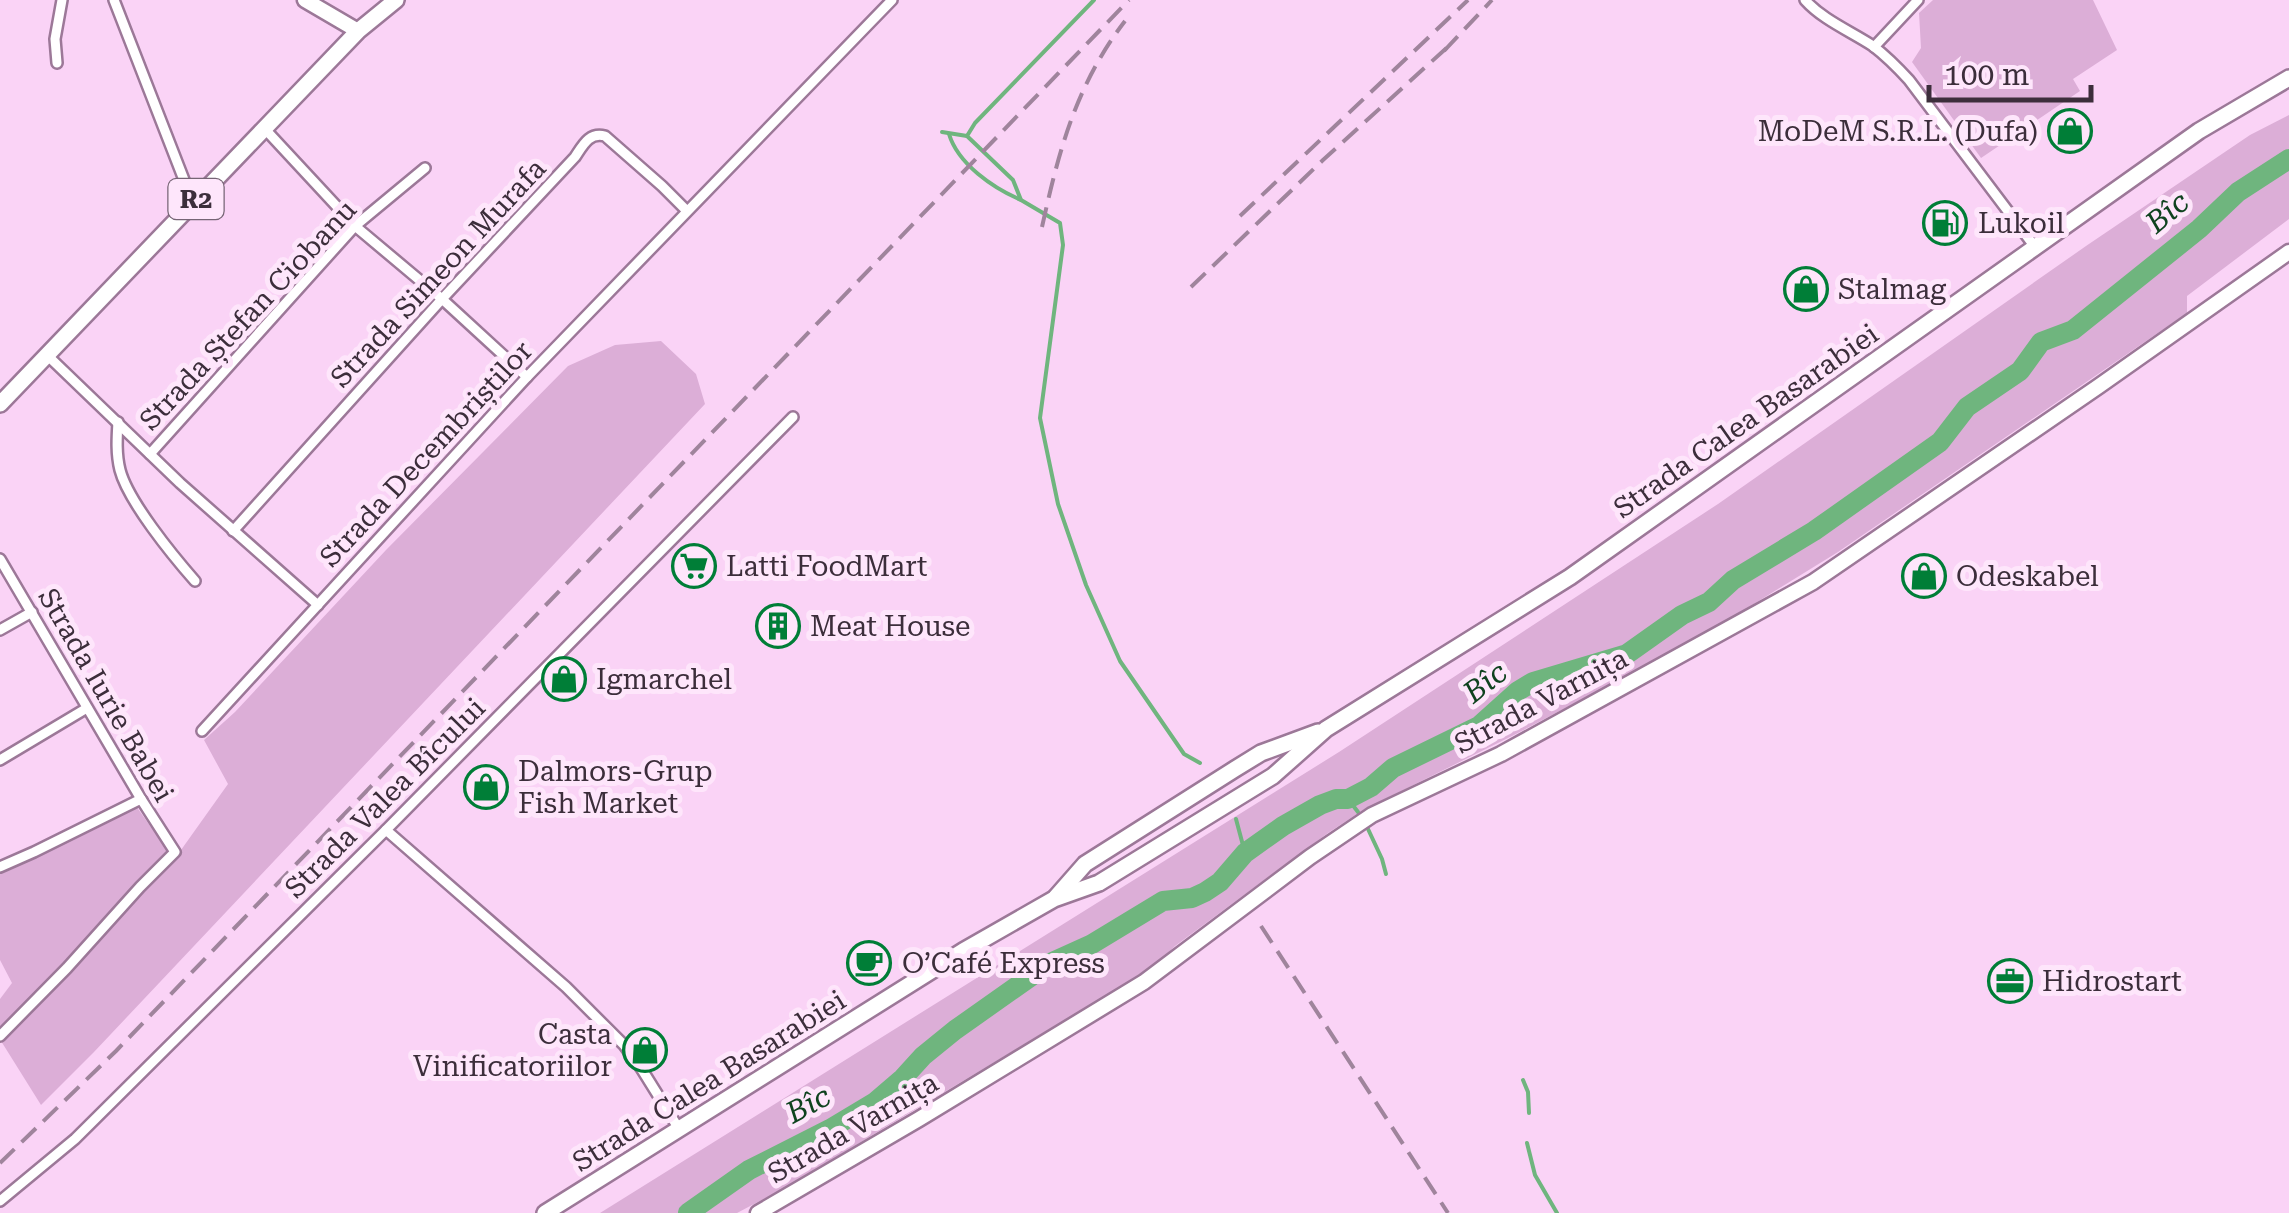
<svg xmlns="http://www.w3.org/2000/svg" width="2289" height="1213" font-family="'Roboto Serif',serif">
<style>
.green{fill:#dcaed7}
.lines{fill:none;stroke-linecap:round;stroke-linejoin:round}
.stream{stroke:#6fb57e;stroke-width:4}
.river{stroke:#6fb57e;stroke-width:20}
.street-casing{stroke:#9c7898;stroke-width:14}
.secondary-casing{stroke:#9c7898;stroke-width:19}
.primary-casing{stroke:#9c7898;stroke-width:20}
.street{stroke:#fff;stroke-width:9}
.secondary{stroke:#fff;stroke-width:14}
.primary{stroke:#fff;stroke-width:15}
.rail{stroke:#9f849c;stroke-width:4;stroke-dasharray:20 10;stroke-linecap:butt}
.labels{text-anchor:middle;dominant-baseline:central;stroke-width:10;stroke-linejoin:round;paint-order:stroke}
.shield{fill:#fee6fb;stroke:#766575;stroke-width:2.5}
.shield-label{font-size:25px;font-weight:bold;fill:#3c2e3b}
.poi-label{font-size:28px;fill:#3c2e3b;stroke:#fee6fb;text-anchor:start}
.street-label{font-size:28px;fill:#3c2e3b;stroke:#fee6fb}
.water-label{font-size:30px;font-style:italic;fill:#0f431f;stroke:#fee6fb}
</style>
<rect width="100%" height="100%" fill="#fad3f6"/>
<g class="green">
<polygon points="1933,0 2093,0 2117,50 2073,79 2080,91 1981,158 1912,62 1921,48 1919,13"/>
<polygon points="2289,115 2289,219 2187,296 2187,313 1838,552 1702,636 1512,736 1363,810 1328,833 1175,946 1155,966 779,1191 737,1213 600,1213 1339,752 1718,504 2086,246 2250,135"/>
<polygon points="661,341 696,374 705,404 94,1052 41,1105 1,1041 181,850 228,784 204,740 235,712 386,550 568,366 615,345"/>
<polygon points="136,806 170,854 56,977 0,1033 0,999 12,983 0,960 0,870"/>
</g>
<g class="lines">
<g class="stream">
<polyline points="1094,0 975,123 967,136 1013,180 1021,200 1060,223 1063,245 1040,418 1058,504 1086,585 1120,661 1184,754 1200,763"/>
<polyline points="942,132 967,136"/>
<path d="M 949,134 C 958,164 993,188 1021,200"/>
<polyline points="1348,799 1358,812"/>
<polyline points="1236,819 1245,853"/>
<polyline points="1368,829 1382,859 1386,874"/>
<polyline points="1523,1080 1528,1092 1529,1113"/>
<polyline points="1527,1143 1535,1175 1557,1213"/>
</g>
<polyline class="river" points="688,1213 749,1170 830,1129 875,1102 903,1078 923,1056 955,1030 1050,963 1092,944 1163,901 1192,898 1205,892 1220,882 1245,853 1283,826 1320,805 1336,799 1348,799 1371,787 1393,768 1479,726 1518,691 1533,682 1627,654 1682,615 1709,602 1733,580 1814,531 1940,442 1967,407 2020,371 2041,342 2073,330 2199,229 2238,192 2289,159"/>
<g class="street-casing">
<g id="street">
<polyline points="114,0 193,203"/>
<path d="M 1805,0 C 1823,20 1850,31 1873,46 C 1886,56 1898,68 1909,80 L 2035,247"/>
<polyline points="1874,47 1918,0"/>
<polyline points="57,63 55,39 62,0"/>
<polyline points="264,128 355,226 442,299 527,377"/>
<polyline points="47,355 180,483 318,605"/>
<path d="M 118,422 C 117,438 116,454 120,470 C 128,501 173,556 195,581"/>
<polyline points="150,454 355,226 425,168"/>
<path d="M 233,531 L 442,299 L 575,157 C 583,145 589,132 605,136 L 662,186 L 686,210"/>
<polyline points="0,559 141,799 175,852 140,887 67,968 0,1036"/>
<polyline points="0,630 32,612"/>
<polyline points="202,731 527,377 892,0"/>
<polyline points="0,760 87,708"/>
<polyline points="386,830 566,987 624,1045 641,1068 679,1129"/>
<polyline points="0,867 34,852 141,799"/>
<polyline points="0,1201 75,1139 386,830 793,417"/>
</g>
</g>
<g class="secondary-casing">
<g id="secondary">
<polyline points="305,0 358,31"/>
<polyline points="758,1213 919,1119 1144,982 1310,857 1372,815 1501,754 1813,582 2099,386 2289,252"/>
</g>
</g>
<g class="primary-casing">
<g id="primary">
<polyline points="0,404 358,31 396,0"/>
<polyline points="1056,897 1085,864 1235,769 1261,753 1318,732"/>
<polyline points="545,1213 963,951 1054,899 1099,883 1273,776 1326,729 1570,577 2199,131 2289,78"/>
</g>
</g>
<use href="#street" class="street"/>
<use href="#secondary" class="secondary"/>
<use href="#primary" class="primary"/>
<g class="rail">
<polyline points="1444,51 1492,0"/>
<polyline points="1240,216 1468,0"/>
<path d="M 1042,227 C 1059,150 1076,85 1125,21"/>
<polyline points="1191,287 1323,160 1452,43"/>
<polyline points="1261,926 1448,1213"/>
<polyline points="0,1163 116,1051 1129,0"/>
</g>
</g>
<defs>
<g id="shop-ring" transform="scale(2.25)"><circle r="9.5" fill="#fee6fb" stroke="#007e37" stroke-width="1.5"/><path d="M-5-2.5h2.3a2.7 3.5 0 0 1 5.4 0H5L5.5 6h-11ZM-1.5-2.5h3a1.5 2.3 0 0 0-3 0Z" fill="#007e37"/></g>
<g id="fuel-ring" transform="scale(2.25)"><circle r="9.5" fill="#fee6fb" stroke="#007e37" stroke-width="1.5"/><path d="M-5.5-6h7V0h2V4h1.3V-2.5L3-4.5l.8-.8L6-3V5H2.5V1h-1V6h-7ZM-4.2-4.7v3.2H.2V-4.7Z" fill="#007e37"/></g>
<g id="supermarket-ring" transform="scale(2.25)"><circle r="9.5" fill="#fee6fb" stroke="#007e37" stroke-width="1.5"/><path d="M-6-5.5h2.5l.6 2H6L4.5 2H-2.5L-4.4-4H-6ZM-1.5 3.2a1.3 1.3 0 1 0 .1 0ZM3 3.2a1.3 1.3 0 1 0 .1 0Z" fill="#007e37"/></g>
<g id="building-ring" transform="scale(2.25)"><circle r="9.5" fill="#fee6fb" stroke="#007e37" stroke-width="1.5"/><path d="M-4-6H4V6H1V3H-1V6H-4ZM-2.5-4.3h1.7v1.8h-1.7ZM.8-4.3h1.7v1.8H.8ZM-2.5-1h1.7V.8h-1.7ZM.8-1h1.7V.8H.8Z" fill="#007e37"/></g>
<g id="cafe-ring" transform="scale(2.25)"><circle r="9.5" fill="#fee6fb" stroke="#007e37" stroke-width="1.5"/><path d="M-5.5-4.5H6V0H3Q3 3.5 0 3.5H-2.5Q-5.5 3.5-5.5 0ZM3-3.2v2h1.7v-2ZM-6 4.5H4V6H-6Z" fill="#007e37"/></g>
<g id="office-ring" transform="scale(2.25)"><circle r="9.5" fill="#fee6fb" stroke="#007e37" stroke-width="1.5"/><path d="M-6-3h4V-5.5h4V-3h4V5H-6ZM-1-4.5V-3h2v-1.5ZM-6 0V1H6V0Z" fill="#007e37"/></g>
</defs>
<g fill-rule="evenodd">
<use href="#shop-ring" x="2070" y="131"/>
<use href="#fuel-ring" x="1945" y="223"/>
<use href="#shop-ring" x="1806" y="289"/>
<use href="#supermarket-ring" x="694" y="566"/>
<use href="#shop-ring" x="1924" y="576"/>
<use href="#building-ring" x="778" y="626"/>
<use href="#shop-ring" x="564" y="679"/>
<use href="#shop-ring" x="486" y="787"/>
<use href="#cafe-ring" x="869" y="963"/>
<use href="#office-ring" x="2010" y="981"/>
<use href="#shop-ring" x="645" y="1050"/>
</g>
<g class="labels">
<rect class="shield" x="168.5" y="179" width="55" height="40" rx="8"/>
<g class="shield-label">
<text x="196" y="199">R2</text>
</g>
<g class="poi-label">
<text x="2038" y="131" text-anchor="end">MoDeM S.R.L. (Dufa)</text>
<text x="1978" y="223">Lukoil</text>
<text x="1838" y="289">Stalmag</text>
<text x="726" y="566">Latti FoodMart</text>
<text x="1956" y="576">Odeskabel</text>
<text x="810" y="626">Meat House</text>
<text x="596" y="679">Igmarchel</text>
<text x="518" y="771">Dalmors-Grup<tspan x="518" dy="32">Fish Market</tspan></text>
<text x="902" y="963">O’Café Express</text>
<text x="2042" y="981">Hidrostart</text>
<text x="612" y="1034" text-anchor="end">Casta<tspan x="612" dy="32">Vinificatoriilor</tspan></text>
</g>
<g class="street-label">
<text transform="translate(438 273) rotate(-47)">Strada Simeon Murafa</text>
<text transform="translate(248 315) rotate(-47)">Strada Ștefan Ciobanu</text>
<text transform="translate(1746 421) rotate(-35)">Strada Calea Basarabiei</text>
<text transform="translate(426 454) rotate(-47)">Strada Decembriștilor</text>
<text transform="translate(106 695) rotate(60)">Strada Iurie Babei</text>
<text transform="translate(1541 701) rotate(-28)">Strada Varnița</text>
<text transform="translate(385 798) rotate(-45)">Strada Valea Bîcului</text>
<text transform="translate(709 1081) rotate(-32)">Strada Calea Basarabiei</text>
<text transform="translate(853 1128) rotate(-30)">Strada Varnița</text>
</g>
<g class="water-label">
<text transform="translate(2167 212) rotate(-40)">Bîc</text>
<text transform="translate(1485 682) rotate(-38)">Bîc</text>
<text transform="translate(808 1104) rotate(-28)">Bîc</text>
</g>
</g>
<path d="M1929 85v15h162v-15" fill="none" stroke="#3c2e3b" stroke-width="5"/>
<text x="1944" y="85" font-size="30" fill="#3c2e3b" stroke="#fee6fb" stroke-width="8" paint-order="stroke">100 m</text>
</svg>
